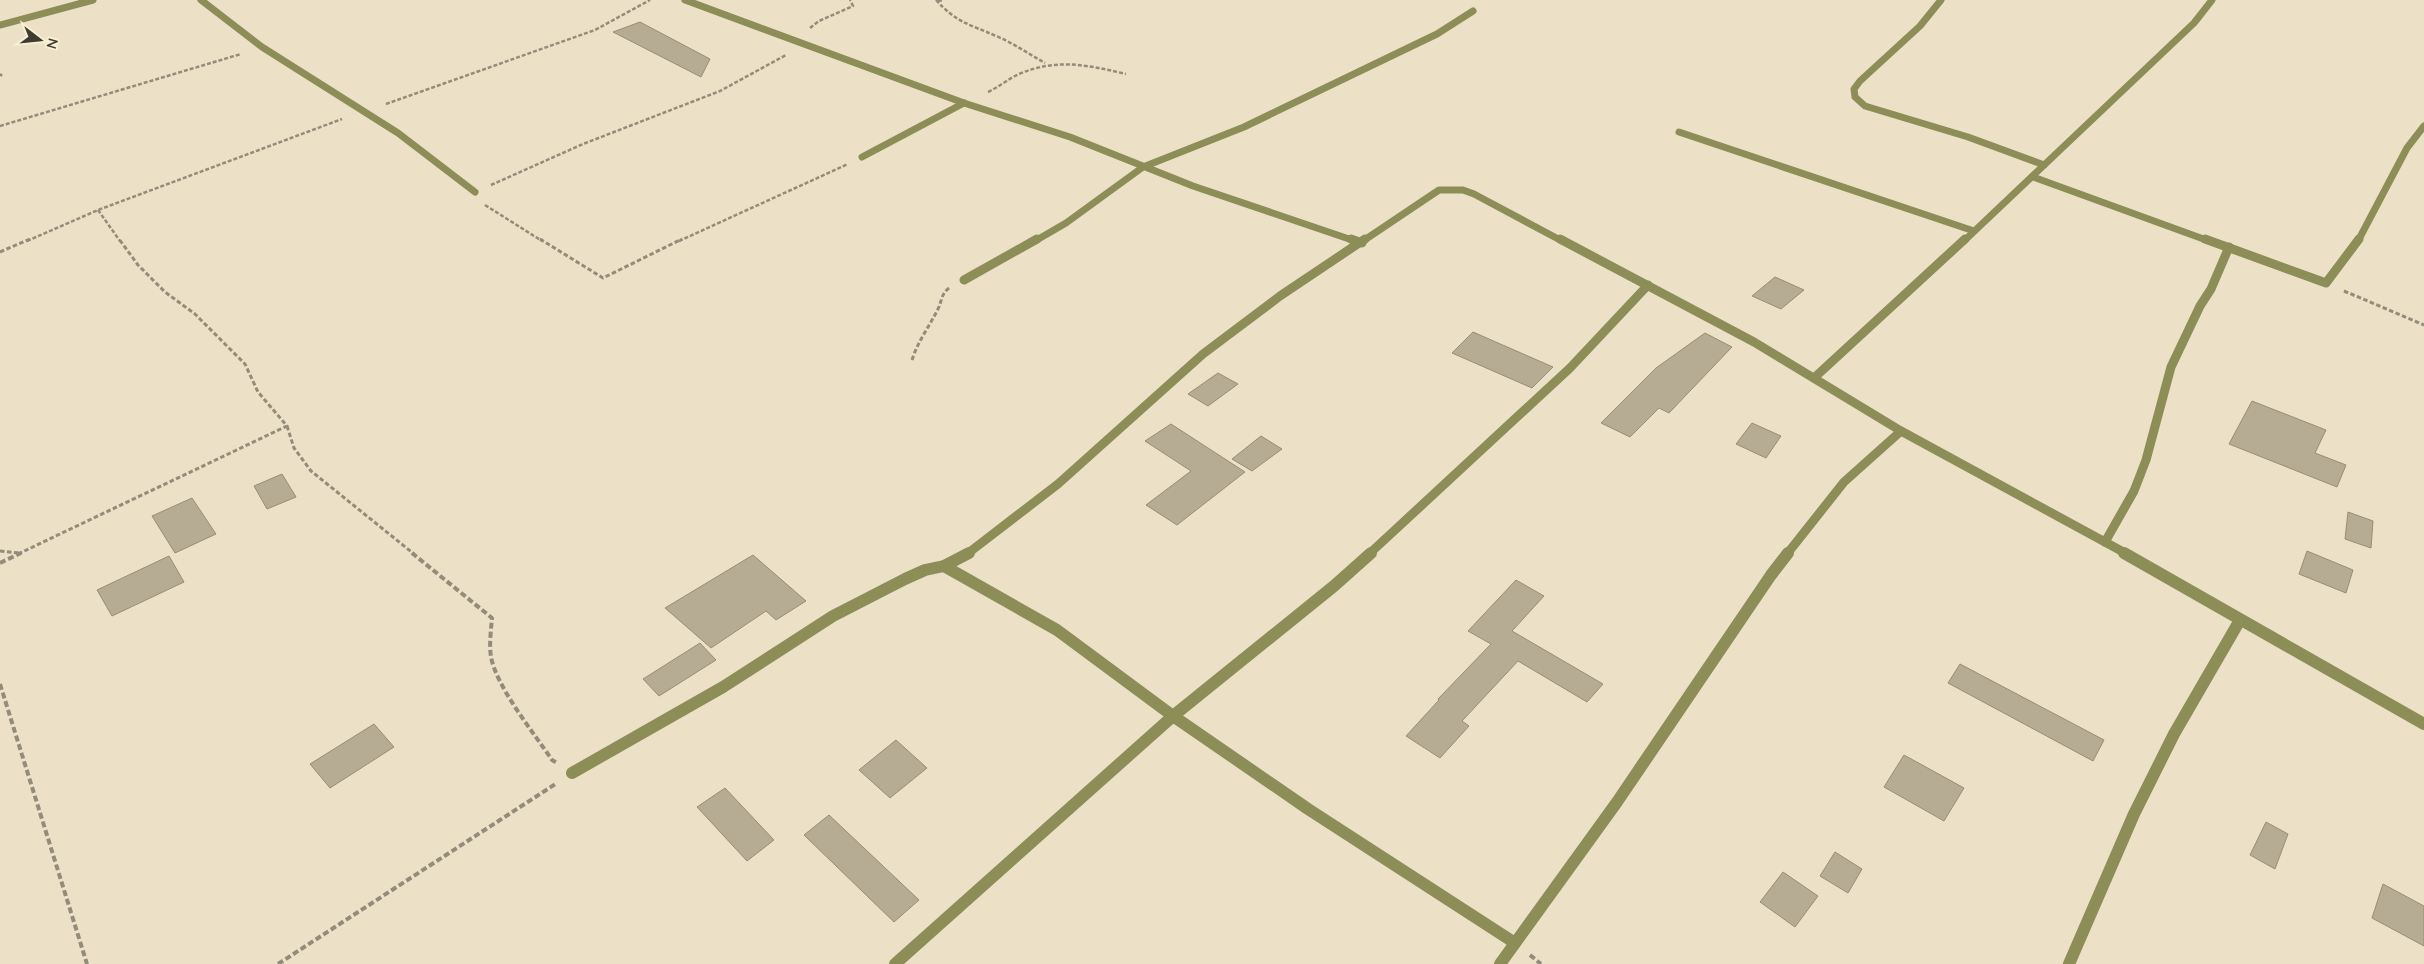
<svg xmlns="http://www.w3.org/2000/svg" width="2424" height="964" font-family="Quicksand,sans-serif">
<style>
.building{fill:#b6ac93;stroke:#988e76}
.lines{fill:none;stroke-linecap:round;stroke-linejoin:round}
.path-far2{stroke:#938c7a;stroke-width:2.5;stroke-dasharray:4 2;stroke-linecap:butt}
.path-far1{stroke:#938c7a;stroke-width:3;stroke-dasharray:4.5 2.5;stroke-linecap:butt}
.path{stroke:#938c7a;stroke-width:4;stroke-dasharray:6 3;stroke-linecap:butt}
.minor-far2{stroke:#8d8d58;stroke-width:7}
.minor-far1{stroke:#8d8d58;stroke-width:9}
.minor{stroke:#8d8d58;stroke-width:12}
</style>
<rect width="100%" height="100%" fill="#ece1c7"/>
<g class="building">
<polygon points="640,22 710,59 701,77 613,32"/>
<polygon points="1775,277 1804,290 1781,309 1752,296"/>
<polygon points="1473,332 1553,367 1532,388 1452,353"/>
<polygon points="1705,333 1732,347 1669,413 1659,408 1630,437 1601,423 1656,368"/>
<polygon points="1218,373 1238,384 1208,406 1188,394"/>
<polygon points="2252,401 2326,430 2315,453 2346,465 2337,487 2229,444"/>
<polygon points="1752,423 1781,436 1766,458 1736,444"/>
<polygon points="1171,424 1245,472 1177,525 1146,505 1191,471 1145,441"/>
<polygon points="1261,436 1282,449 1252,471 1232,459"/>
<polygon points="282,474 296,497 267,509 254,486"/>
<polygon points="192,498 216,534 175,553 152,516"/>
<polygon points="2348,512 2373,521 2371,548 2345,539"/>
<polygon points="2307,551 2353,570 2346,593 2299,574"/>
<polygon points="753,555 806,601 776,620 766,611 711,648 665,608"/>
<polygon points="169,556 184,582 112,616 97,590"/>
<polygon points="1516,580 1544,596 1512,631 1603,684 1587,702 1518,661 1462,721 1469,726 1440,758 1406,736 1439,700 1438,699 1491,644 1468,631"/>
<polygon points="700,643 716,660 659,696 643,679"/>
<polygon points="1960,664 2104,740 2093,761 1948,683"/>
<polygon points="374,724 394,747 330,788 310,764"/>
<polygon points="896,740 927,768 890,798 859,770"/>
<polygon points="1904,755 1964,788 1944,821 1884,787"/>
<polygon points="725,788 774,840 747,861 697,807"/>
<polygon points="829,815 919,900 894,922 804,835"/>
<polygon points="2266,822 2288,834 2275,869 2250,855"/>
<polygon points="1835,852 1862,869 1848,893 1820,876"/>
<polygon points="1783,872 1818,896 1795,927 1760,902"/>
<polygon points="2383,884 2424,906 2424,946 2372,918"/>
</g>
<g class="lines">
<g class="path-far2">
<path d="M 936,0 C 957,23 969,24 996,36 C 1013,43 1029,54 1045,63"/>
<polyline points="938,1 944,0"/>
<polyline points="810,28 819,21 853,6 850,0"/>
<polyline points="0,74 2,76"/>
<path d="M 988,92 C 999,87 1008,79 1019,74 C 1056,58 1088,65 1126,74"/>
<polyline points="386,104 595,30 650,0"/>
<polyline points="0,126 241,54"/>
<polyline points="491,185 583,144 720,91 786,55"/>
<polyline points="485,205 542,241"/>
<polyline points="98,210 120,241"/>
<polyline points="27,241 98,210 342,119"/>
<polyline points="679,241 848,164"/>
</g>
<g class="path-far1">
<polyline points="540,239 603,278 682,239"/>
<polyline points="0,252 30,239"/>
<polyline points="2344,291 2424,325"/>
<path d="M 912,360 C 918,341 929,327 938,309 C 942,301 941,294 949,288"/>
<polyline points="287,426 294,448 311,471 414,554"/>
<polyline points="0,551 20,553"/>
<polyline points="18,554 287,426 258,392 245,364 195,314 165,292 138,265 119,239"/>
</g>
<g class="path">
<path d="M 412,553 L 492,618 C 491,630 489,644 491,657 C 497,688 534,733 552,760 L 557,763"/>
<polyline points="0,563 21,553"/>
<polyline points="0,684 87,964"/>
<polyline points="1530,955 1541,964"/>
<polyline points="278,964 557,783"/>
</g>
<g class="minor-far2">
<polyline points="201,0 262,47 398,133 475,192"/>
<polyline points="685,0 964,103 1070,137 1193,186 1355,241"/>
<polyline points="1941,0 1920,26 1860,81 1854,89 1855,97 1865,106 1968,137 2044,165"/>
<polyline points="0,25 93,0"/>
<polyline points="1679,132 1974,231"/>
<polyline points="862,157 964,103"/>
<polyline points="2033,177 2209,241"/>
<polyline points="1035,241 1066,223 1143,167 1244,127 1437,34 1473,11"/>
<polyline points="1363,241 1439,190 1463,190 1474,194 1562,241"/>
<polyline points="1964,241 2194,23 2212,0"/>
<polyline points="2358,241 2407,148 2424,126"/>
</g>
<g class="minor-far1">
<polyline points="1351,239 1362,243"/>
<polyline points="1560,239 1754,342 1901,431 2127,554"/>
<polyline points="2205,239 2326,283 2359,239"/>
<polyline points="964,280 1037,239"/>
<polyline points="1814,378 1965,239"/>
<polyline points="2105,542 2134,491 2146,460 2171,367 2200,306 2211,289 2229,247"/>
<polyline points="967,554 1058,484 1203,354 1280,296 1365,239"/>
<polyline points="1369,554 1570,368 1648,285"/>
<polyline points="1787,554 1844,482 1901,431"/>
</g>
<g class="minor">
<polyline points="2124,553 2424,724"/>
<polyline points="944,566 1057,630 1173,716 1308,809 1515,943"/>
<polyline points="572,773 723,687 833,616 905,579 925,570 944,566 969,553"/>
<polyline points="895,964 1173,716 1334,586 1371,553"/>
<polyline points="1500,964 1617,802 1771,575 1788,553"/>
<polyline points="2069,964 2134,814 2174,734 2240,620"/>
</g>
</g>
<g transform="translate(40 40) rotate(106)" stroke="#f9efd4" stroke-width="4" paint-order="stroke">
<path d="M0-4L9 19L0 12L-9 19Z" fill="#3f3b30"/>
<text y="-8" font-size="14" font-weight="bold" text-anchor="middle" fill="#3f3b30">N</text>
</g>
</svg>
